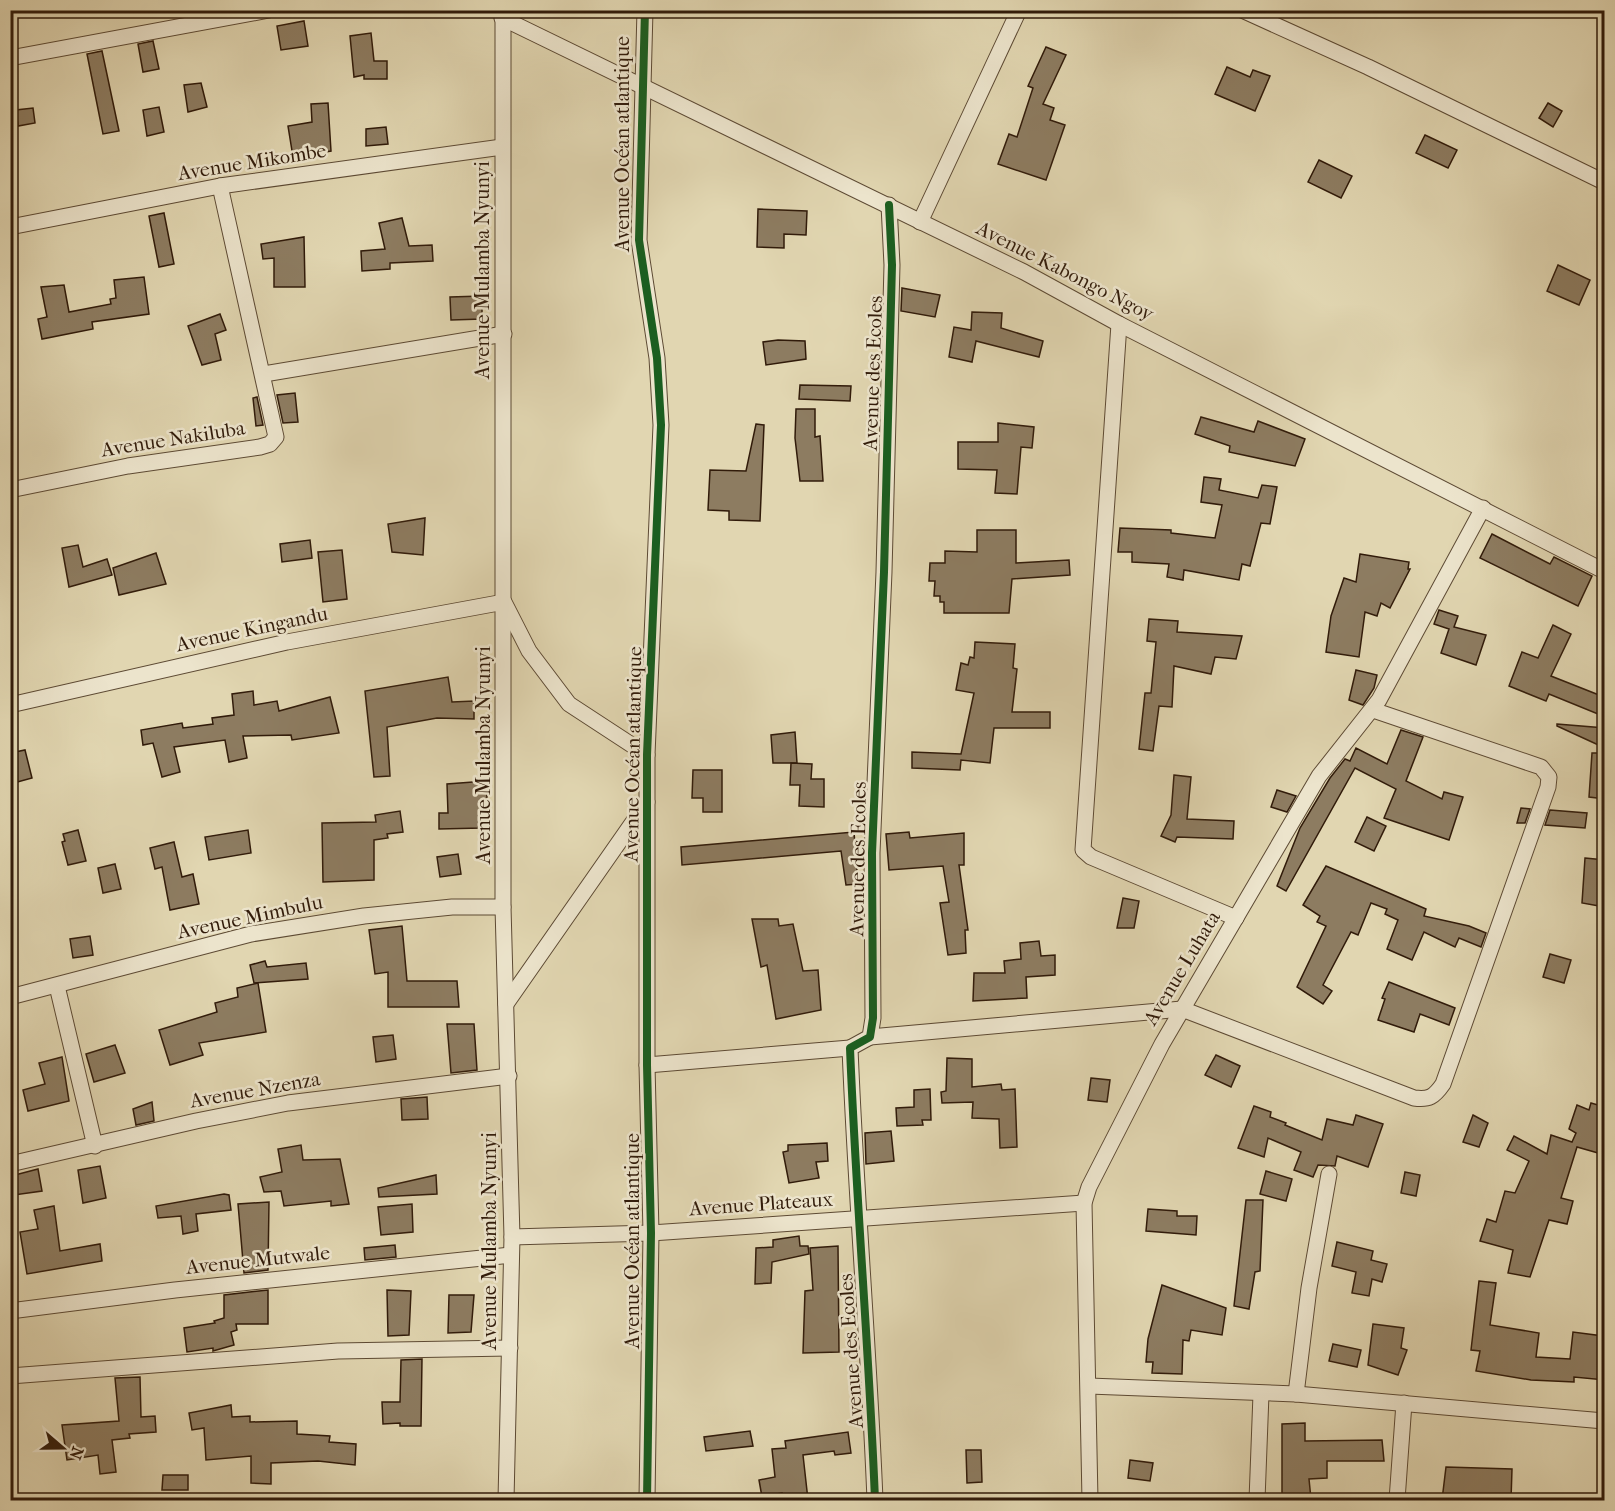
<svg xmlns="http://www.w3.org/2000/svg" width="1615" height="1511" font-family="'IM FELL French Canon',serif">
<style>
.building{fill:#8d7c61;stroke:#311b0a;stroke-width:1.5}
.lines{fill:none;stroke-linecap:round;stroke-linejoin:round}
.minor-casing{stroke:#5d4a34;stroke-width:17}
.minor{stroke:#ece4cc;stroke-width:15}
.cycleway-casing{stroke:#ece4cc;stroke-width:11}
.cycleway{stroke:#1b5e20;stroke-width:8}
.labels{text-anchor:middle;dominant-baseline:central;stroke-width:5;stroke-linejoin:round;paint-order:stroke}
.street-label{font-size:20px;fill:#311b0a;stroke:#ece4cc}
</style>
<rect width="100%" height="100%" fill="#e1d6b1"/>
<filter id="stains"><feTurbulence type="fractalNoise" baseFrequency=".00333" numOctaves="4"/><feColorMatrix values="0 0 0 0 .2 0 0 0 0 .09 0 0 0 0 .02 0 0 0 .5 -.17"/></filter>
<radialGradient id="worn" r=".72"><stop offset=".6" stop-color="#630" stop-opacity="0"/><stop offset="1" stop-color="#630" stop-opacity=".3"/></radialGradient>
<g class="building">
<polygon points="304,21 308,46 281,50 277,26"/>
<polygon points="371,33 374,61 387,61 387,79 364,79 364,75 354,77 350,36"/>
<polygon points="153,41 159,69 143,72 138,44"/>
<polygon points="1046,47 1066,55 1043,104 1054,108 1050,120 1065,125 1046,180 998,164 1009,134 1017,137 1033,88 1028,86"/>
<polygon points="102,51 119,131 103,134 87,54"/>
<polygon points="1227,67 1250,77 1253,70 1270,76 1255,111 1215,94"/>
<polygon points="201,83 207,107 188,112 184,85"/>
<polygon points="328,103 331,151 293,157 288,126 312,122 311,104"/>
<polygon points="1548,103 1562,111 1553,127 1539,118"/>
<polygon points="159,107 164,132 147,136 143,110"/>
<polygon points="33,108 35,123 18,126 16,110"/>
<polygon points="386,127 388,144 366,146 366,129"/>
<polygon points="1425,135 1457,150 1448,168 1416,153"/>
<polygon points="1319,160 1352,176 1341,198 1308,182"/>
<polygon points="758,209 807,211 806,235 784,234 784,248 757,247"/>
<polygon points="164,213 174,264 159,267 149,216"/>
<polygon points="402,218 409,246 432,245 433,261 390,263 390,269 362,271 361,251 385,249 379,223"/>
<polygon points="304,237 305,287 274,287 274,258 263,259 261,244"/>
<polygon points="1558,265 1590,280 1579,305 1547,291"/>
<polygon points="144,277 149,314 92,322 93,329 42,339 38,319 47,317 41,287 64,285 69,312 111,304 110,299 116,298 114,280"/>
<polygon points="902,288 940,295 935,317 901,311"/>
<polygon points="482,296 482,319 451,320 450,297"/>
<polygon points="972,312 1002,313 1001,328 1043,341 1039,357 976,341 972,362 949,357 954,327 971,330"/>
<polygon points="220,314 226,330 215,334 221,360 202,365 188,326"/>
<polygon points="778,340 805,341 806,359 766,365 763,342"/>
<polygon points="800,385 851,386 850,401 799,399"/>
<polygon points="295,393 298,422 283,423 277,395"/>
<polygon points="257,397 263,425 256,426 253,398"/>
<polygon points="796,409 815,409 815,437 820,436 823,481 800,481 795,438"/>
<polygon points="1201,417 1254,432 1258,421 1305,439 1295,466 1229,452 1230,446 1195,434"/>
<polygon points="998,423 1034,427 1032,448 1021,447 1017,494 995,493 997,470 958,469 958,442 998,442"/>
<polygon points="756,424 764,425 760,521 729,520 729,511 708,510 710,470 746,471"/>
<polygon points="1204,477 1221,479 1219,490 1258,498 1262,485 1277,487 1270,524 1261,523 1250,566 1242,564 1239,580 1184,570 1183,580 1167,577 1169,564 1132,562 1132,552 1118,552 1120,528 1171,530 1171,533 1215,538 1222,505 1201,502"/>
<polygon points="425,518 423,555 392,552 388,524"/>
<polygon points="977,530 1016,530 1016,563 1069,560 1070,575 1012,579 1009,613 944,613 944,602 940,602 940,596 934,596 935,581 929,581 930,563 945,563 945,551 977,552"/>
<polygon points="1492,534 1550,564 1554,557 1592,576 1578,606 1480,558"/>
<polygon points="310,540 312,558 282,562 280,544"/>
<polygon points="78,545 83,567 107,559 112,575 69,587 62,548"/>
<polygon points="342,550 347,599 323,602 318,552"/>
<polygon points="156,553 166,584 119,595 113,568"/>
<polygon points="1360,554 1409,562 1408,569 1410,569 1390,608 1381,603 1377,616 1365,612 1359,657 1326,652 1331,616 1344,578 1356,582"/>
<polygon points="1439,610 1458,616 1454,627 1486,635 1476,665 1441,653 1449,629 1434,624"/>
<polygon points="1149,619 1178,621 1177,632 1242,636 1236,659 1215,657 1211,674 1174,666 1172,707 1159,706 1153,751 1139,749 1145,693 1151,693 1156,642 1147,641"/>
<polygon points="1553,625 1571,634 1551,676 1604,697 1598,714 1549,694 1546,701 1509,686 1522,652 1538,658"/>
<polygon points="975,642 1015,644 1013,668 1017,669 1012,712 1050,712 1050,728 994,728 990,763 961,760 960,770 912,768 912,752 961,754 974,693 956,690 961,663 968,665 970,657 974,658"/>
<polygon points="1356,670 1377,675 1374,688 1363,705 1349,700"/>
<polygon points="448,677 452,702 474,701 474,719 437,718 387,727 390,776 374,777 365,691"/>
<polygon points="253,691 254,705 277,701 279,711 330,697 339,733 292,740 291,735 243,736 247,758 229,762 225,740 174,747 180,772 162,777 153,743 143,745 141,730 182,723 183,728 213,724 212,718 234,715 232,694"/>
<polygon points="1557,724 1605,728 1605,748 1557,726"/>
<polygon points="1401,730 1423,737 1406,781 1442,799 1444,792 1463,797 1449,840 1384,818 1396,789 1355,768 1286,891 1277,886 1300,828 1330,778 1345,759 1350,761 1356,748 1387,764"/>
<polygon points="795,732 797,763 773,763 771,735"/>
<polygon points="25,750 32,778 10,784 10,753"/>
<polygon points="1592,753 1605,753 1605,799 1589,797"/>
<polygon points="791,763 812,764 811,779 824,779 824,807 799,806 800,785 790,785"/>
<polygon points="693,770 722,770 722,812 703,812 703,798 692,798"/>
<polygon points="1174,775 1191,777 1187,819 1234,821 1233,839 1177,837 1175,842 1161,836 1171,815"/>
<polygon points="486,781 488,814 482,814 482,828 439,829 439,813 448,813 447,784"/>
<polygon points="1277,790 1296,796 1287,812 1271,807"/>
<polygon points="1521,808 1530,809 1525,823 1517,823"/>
<polygon points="1550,810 1587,813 1585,828 1545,825"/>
<polygon points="400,811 403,832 387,834 388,838 374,840 374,880 323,882 322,823 376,822 375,815"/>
<polygon points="1367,817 1386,826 1374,851 1355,842"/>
<polygon points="78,830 86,861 68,865 62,842 65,841 63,834"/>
<polygon points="248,830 251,853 209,860 205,837"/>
<polygon points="854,832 858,884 846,885 841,851 682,865 681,847"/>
<polygon points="909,832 910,838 964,833 964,865 959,865 968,930 965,930 966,953 948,955 940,903 949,902 943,866 889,870 886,834"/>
<polygon points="174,842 182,877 193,874 199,904 170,910 162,867 155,869 150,848"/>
<polygon points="458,854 461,874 440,877 437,857"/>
<polygon points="1585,858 1605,860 1605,907 1582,903"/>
<polygon points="115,864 121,889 103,893 98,868"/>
<polygon points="1326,866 1426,909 1424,916 1469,926 1486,933 1481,947 1459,938 1455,947 1424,932 1412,960 1387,949 1398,920 1385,914 1387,909 1371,903 1358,935 1351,932 1323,985 1332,991 1323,1004 1297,987 1326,926 1317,922 1320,916 1303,905"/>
<polygon points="1123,898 1139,901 1134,928 1117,928"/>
<polygon points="752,919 778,919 779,926 793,924 803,971 818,970 821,1010 776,1019 767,965 761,967"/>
<polygon points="402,926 407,981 457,981 459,1007 388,1007 388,972 375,974 369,930"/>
<polygon points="90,936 93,955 73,958 70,939"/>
<polygon points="1039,941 1041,956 1055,955 1055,975 1026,977 1027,998 973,1001 974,973 1005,973 1004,961 1021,959 1020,943"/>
<polygon points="1550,954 1571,960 1564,983 1543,977"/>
<polygon points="265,961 267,967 306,963 308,979 254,983 250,965"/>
<polygon points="1389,982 1455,1008 1449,1025 1420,1014 1414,1032 1378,1020 1385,999 1382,998"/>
<polygon points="258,983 266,1032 199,1043 203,1055 170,1065 159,1030 217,1012 215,1003 238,997 237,988"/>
<polygon points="447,1024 474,1024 477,1070 451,1073"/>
<polygon points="393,1035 396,1059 376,1062 373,1037"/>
<polygon points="115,1045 125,1073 94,1082 86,1054"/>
<polygon points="1216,1055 1240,1066 1231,1087 1205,1075"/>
<polygon points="62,1057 69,1101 28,1111 23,1090 45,1084 39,1063"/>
<polygon points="947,1058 972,1059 972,1087 1001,1084 1002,1090 1015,1089 1017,1147 1000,1148 999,1119 972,1118 973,1102 942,1103 941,1092 946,1091"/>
<polygon points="1091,1078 1110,1080 1107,1102 1088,1100"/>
<polygon points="930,1089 931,1120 922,1120 923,1125 897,1126 896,1108 914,1107 914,1090"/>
<polygon points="427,1097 428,1119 402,1120 401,1099"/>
<polygon points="152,1102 154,1121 136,1125 133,1109"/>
<polygon points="1591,1103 1605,1107 1605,1155 1577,1147 1561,1198 1573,1201 1567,1224 1549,1220 1530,1277 1508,1273 1513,1250 1480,1241 1487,1219 1496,1222 1505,1191 1515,1193 1529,1161 1507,1150 1514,1136 1547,1154 1551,1135 1572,1142 1576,1133 1569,1129 1577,1105 1589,1110"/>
<polygon points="1254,1106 1271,1112 1270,1117 1286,1123 1285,1125 1322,1140 1327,1119 1353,1125 1356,1115 1383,1124 1368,1167 1337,1156 1335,1166 1318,1165 1313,1177 1294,1170 1301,1152 1268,1138 1264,1157 1238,1148"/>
<polygon points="1473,1115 1488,1123 1479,1147 1463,1142"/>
<polygon points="891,1131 894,1161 866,1164 865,1133"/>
<polygon points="827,1143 828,1161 816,1162 819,1178 789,1183 783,1152 788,1151 788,1145"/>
<polygon points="301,1145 303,1160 340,1159 349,1204 331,1206 331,1201 284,1206 281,1191 264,1192 260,1177 282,1172 278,1149"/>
<polygon points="100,1166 106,1198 83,1203 78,1170"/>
<polygon points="38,1169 42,1191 14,1195 11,1176"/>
<polygon points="1266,1171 1292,1179 1286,1201 1260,1194"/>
<polygon points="1405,1172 1420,1175 1416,1196 1401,1193"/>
<polygon points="436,1175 437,1194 379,1197 378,1188"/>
<polygon points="224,1194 229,1195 231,1210 196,1214 198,1231 183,1234 181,1216 158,1218 156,1206"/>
<polygon points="1246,1200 1263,1200 1260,1271 1255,1272 1249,1309 1234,1306"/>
<polygon points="269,1202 268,1270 244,1273 238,1204"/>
<polygon points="412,1204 413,1232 381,1235 378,1207"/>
<polygon points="54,1206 60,1251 100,1244 102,1261 27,1274 20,1232 38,1229 34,1210"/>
<polygon points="1148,1209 1177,1211 1177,1216 1197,1216 1196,1235 1146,1231"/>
<polygon points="799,1236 800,1246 808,1246 809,1254 772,1262 771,1283 755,1284 756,1248 773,1247 773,1240"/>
<polygon points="1337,1242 1373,1251 1371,1260 1387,1264 1382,1282 1372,1279 1369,1296 1352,1293 1356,1272 1332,1266"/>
<polygon points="395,1245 396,1257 365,1260 364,1248"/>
<polygon points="838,1246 839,1352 803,1353 805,1291 813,1290 810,1248"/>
<polygon points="1479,1281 1496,1283 1490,1325 1539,1333 1536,1357 1570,1359 1573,1332 1603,1336 1601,1357 1605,1358 1605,1380 1574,1377 1574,1382 1531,1380 1476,1371 1480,1351 1471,1350"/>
<polygon points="1162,1285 1226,1308 1222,1335 1191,1330 1189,1341 1183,1340 1182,1374 1152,1373 1153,1362 1146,1362 1148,1339"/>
<polygon points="268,1290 268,1324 236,1324 237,1330 231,1332 234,1345 213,1351 213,1348 187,1352 184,1328 215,1323 214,1321 224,1318 224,1295"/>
<polygon points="387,1290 411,1291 409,1335 388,1336"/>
<polygon points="449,1295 474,1295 471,1332 448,1333"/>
<polygon points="1373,1324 1404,1328 1401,1348 1407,1350 1398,1375 1368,1365"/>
<polygon points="1333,1344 1361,1350 1357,1367 1329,1361"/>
<polygon points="422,1359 421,1426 400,1426 400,1423 383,1424 382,1402 400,1402 401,1360"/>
<polygon points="140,1377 141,1417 155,1416 156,1432 129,1434 130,1438 112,1440 116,1472 100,1474 98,1455 67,1460 62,1425 119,1421 115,1378"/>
<polygon points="231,1405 232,1417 250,1416 250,1422 297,1421 297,1434 330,1436 329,1442 356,1444 355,1465 318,1461 271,1463 271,1484 251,1483 251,1456 206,1460 204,1428 192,1430 189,1413"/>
<polygon points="1305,1423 1305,1441 1382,1440 1384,1461 1327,1461 1327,1478 1309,1479 1311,1499 1282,1500 1282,1424"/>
<polygon points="750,1431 753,1446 706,1451 704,1437"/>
<polygon points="848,1432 851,1453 835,1455 834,1451 803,1455 808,1500 783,1500 782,1493 762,1497 759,1480 775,1477 772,1449 786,1448 785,1441"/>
<polygon points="966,1450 981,1450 982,1482 967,1483"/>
<polygon points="1130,1460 1153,1463 1150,1481 1128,1478"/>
<polygon points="1446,1467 1512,1469 1511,1500 1442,1500"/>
<polygon points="163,1475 188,1475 188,1490 162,1490"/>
</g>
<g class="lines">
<g class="minor-casing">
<g id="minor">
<polyline points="503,10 503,907 512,1237 506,1500"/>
<polyline points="645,10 639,240 657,358 661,425 647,755 647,1065 651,1233 647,1500"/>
<polyline points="1242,10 1368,67 1604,182"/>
<polyline points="502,18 1024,272 1119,324 1604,571"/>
<polyline points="10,58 269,10"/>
<polyline points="920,222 1019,10"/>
<polyline points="10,227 220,186 502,147"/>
<polyline points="1119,324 1083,850 1091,857 1236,918"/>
<polyline points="264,374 504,334"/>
<polyline points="10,490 128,466 260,447 270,444 276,437 220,186"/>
<polyline points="10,705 287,642 504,602 529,651 569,704 647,755"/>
<polyline points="57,986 95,1146"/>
<polyline points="10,997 251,934 364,916 452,907 503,907"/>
<polyline points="506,1004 647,802"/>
<path d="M 870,1037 L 1182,1009 L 1414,1098 C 1429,1100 1434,1097 1443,1084 L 1548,787 L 1549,777 L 1541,767 L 1373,710"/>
<polyline points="647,1065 850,1048"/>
<polyline points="10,1164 196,1121 288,1103 509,1076"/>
<polyline points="512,1237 651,1233 1084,1203"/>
<polyline points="10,1311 175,1290 511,1255"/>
<polyline points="10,1376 338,1351 510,1348"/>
<polyline points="1089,1386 1296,1394 1604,1421"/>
<polyline points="1296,1394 1309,1288 1329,1174"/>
<path d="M 875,1500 C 869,1349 856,1199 850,1048 L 870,1037 L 873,1018 L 872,853 L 884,572 L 892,265 L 889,205"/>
<polyline points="1090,1500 1084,1203 1089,1187 1162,1044 1319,776 1379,700 1483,508"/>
<polyline points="1257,1500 1261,1394"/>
<polyline points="1397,1500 1404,1403"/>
</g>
</g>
<use href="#minor" class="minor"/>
<g class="cycleway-casing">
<g id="cycleway">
<polyline points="645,10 639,240 657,358 661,425 647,755 647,1065 651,1233 647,1500"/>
<path d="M 875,1500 C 869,1349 856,1199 850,1048 L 870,1037 L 873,1018 L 872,853 L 884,572 L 892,265 L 889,205"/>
</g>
</g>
<use href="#cycleway" class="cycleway"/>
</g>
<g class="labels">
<g class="street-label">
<text transform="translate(622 144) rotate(-90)">Avenue Océan atlantique</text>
<text transform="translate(252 162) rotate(-9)">Avenue Mikombe</text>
<text transform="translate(482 270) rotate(-90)">Avenue Mulamba Nyunyi</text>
<text transform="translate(1065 271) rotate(27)">Avenue Kabongo Ngoy</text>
<text transform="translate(873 373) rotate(-88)">Avenue des Ecoles</text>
<text transform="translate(173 439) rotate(-9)">Avenue Nakiluba</text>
<text transform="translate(252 629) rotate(-12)">Avenue Kingandu</text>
<text transform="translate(633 754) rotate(-89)">Avenue Océan atlantique</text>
<text transform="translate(483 755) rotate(-90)">Avenue Mulamba Nyunyi</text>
<text transform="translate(858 859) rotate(-89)">Avenue des Ecoles</text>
<text transform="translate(250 917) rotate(-12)">Avenue Mimbulu</text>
<text transform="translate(1182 968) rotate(-59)">Avenue Luhata</text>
<text transform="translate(255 1090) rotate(-10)">Avenue Nzenza</text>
<text transform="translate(761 1204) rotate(-4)">Avenue Plateaux</text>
<text transform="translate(489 1241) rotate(-90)">Avenue Mulamba Nyunyi</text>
<text transform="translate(632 1241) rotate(-90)">Avenue Océan atlantique</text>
<text transform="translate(258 1260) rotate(-6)">Avenue Mutwale</text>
<text transform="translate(851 1351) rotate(-94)">Avenue des Ecoles</text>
</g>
</g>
<rect width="1615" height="1511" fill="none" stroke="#e1d6b1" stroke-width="36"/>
<rect x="12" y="12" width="1591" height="1487" fill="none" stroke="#311b0a" stroke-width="3"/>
<rect x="18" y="18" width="1579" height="1475" fill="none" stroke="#311b0a" stroke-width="1.5"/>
<g transform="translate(63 1448) rotate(110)" stroke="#ece4cc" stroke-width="4.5" paint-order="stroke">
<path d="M0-4.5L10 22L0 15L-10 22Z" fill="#311b0a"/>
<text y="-9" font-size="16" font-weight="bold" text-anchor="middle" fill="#311b0a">N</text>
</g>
<rect width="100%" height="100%" filter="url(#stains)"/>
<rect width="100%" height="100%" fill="url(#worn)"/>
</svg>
